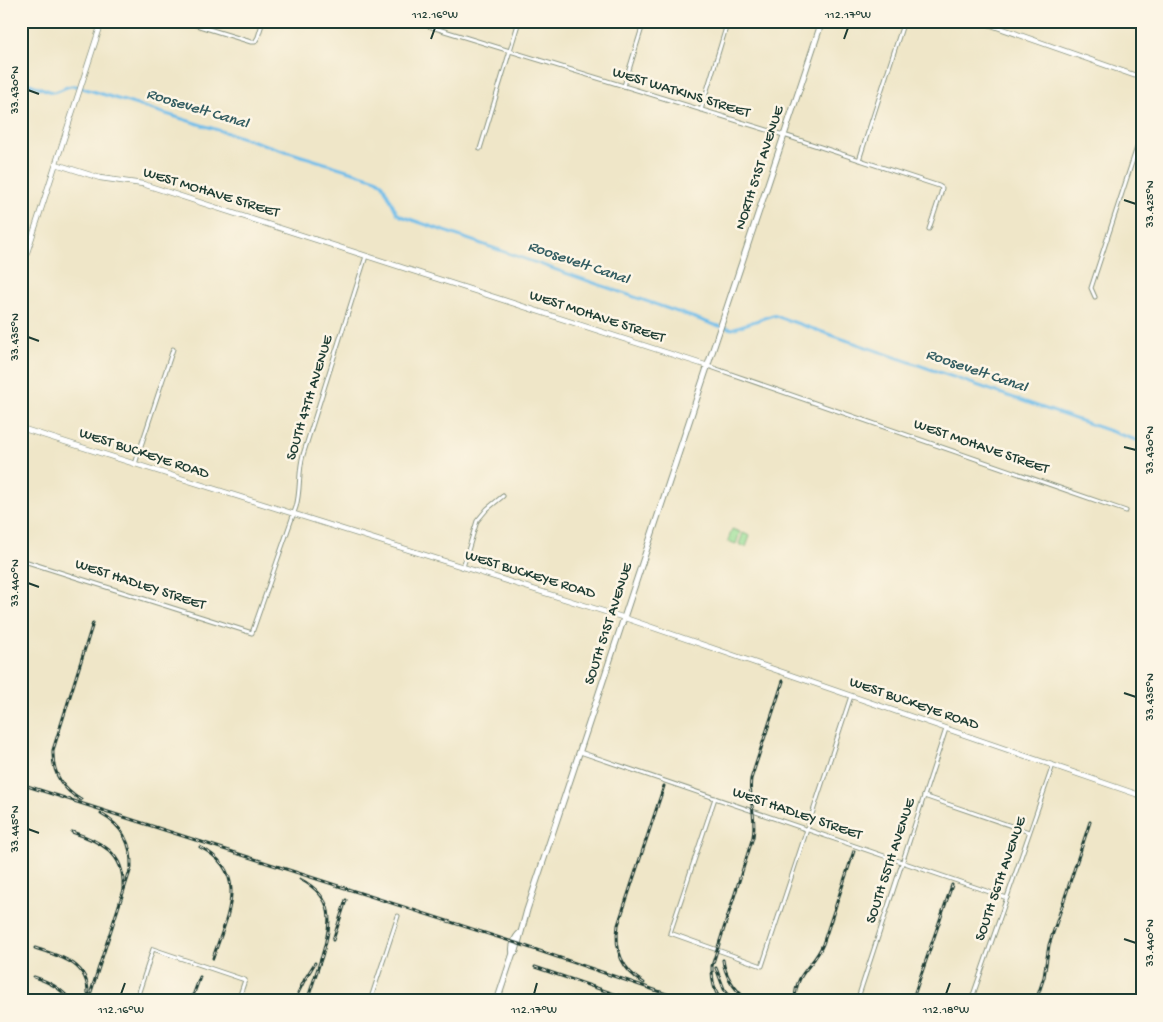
<svg xmlns="http://www.w3.org/2000/svg" width="1163" height="1022" font-family="'Gochi Hand',sans-serif">
<style>
.green{fill:#9adf97;stroke:#5c8e66}
.lines{fill:none;stroke-linecap:round;stroke-linejoin:round}
.canal{stroke:#70bdea;stroke-width:3}
.minor-casing{stroke:#87927e;stroke-width:5}
.tertiary-casing{stroke:#87927e;stroke-width:6}
.secondary-casing{stroke:#87927e;stroke-width:6}
.primary-casing{stroke:#87927e;stroke-width:7}
.minor{stroke:#fff;stroke-width:3}
.tertiary{stroke:#fff;stroke-width:4.5}
.secondary{stroke:#fff;stroke-width:4.5}
.primary{stroke:#fff;stroke-width:5}
.rail-casing{stroke:#1f3d34;stroke-width:3}
.rail{stroke:#fcf5e5;stroke-width:1;stroke-dasharray:4;stroke-linecap:butt}
.ticks{fill:none;stroke:#1f3d34;stroke-width:2}
.labels{text-anchor:middle;dominant-baseline:central;stroke-width:5;stroke-linejoin:round;paint-order:stroke}
.street-label{font-size:15px;fill:#1f3d34;stroke:#fcf5e5}
.water-label{font-size:16px;font-style:italic;fill:#335d62;stroke:#fcf5e5}
.neatline{fill:none;stroke:#1f3d34;stroke-width:2}
.ticks-label{font-size:12px;text-anchor:middle;fill:#1f3d34}
</style>
<rect width="100%" height="100%" fill="#fcf5e5"/>
<filter id="ink" filterUnits="userSpaceOnUse"><feTurbulence type="fractalNoise" baseFrequency=".02" numOctaves="2"/><feDisplacementMap in="SourceGraphic" scale="10" xChannelSelector="R" yChannelSelector="G"/><feConvolveMatrix kernelMatrix="1 2 1 2 8 2 1 2 1" color-interpolation-filters="sRGB"/></filter>
<filter id="wash" filterUnits="userSpaceOnUse"><feTurbulence type="fractalNoise" baseFrequency=".0096" numOctaves="4" result="noise"/><feDisplacementMap in="SourceGraphic" scale="20" xChannelSelector="R" yChannelSelector="G"/><feGaussianBlur stdDeviation="1.12" result="paint"/><feColorMatrix in="noise" values="0 0 0 0 0 0 0 0 0 0 0 0 0 0 0 0 0 1.4 0 .05"/><feComposite in="paint" operator="in"/></filter>
<g filter="url(#wash)">
<rect width="100%" height="100%" fill="#efe6c8"/>
<g class="green">
<polygon points="732,529 740,532 736,544 728,541"/>
<polygon points="743,533 750,536 746,547 739,544"/>
</g>
<g class="lines">
<path class="canal" d="M 21,81 L 52,92 C 61,92 67,84 76,86 L 376,179 L 382,183 L 397,213 L 401,216 L 715,325 L 732,329 L 773,315 L 1142,442"/>
</g>
</g>
<g filter="url(#ink)">
<g class="lines">
<g class="minor-casing">
<g id="minor">
<polyline points="183,21 251,42 255,42 258,37 263,21"/>
<polyline points="412,21 790,137 939,186 942,188 941,193 929,229"/>
<polyline points="705,21 726,28"/>
<polyline points="624,86 644,21"/>
<polyline points="701,110 728,21"/>
<polyline points="480,149 519,21"/>
<polyline points="859,160 904,21"/>
<polyline points="1095,297 1091,288 1142,132"/>
<polyline points="708,366 1126,511"/>
<polyline points="135,464 173,349"/>
<path d="M 21,560 L 252,633 L 296,507 C 301,490 298,472 303,455 L 366,256"/>
<polyline points="463,567 477,521 487,509 503,496"/>
<polyline points="580,752 1007,898"/>
<polyline points="924,796 1029,832"/>
<polyline points="715,798 670,933 762,966 851,696"/>
<polyline points="857,998 864,1001"/>
<polyline points="136,1001 153,949 245,980 238,1001"/>
<polyline points="370,1001 398,916"/>
<polyline points="857,1001 946,729"/>
<polyline points="971,1001 1053,765"/>
</g>
</g>
<g class="tertiary-casing">
<polyline id="tertiary" points="56,164 100,178 143,184 708,366"/>
</g>
<g class="secondary-casing">
<g id="secondary">
<polyline points="980,21 1142,78"/>
<polyline points="21,271 102,21"/>
<polyline points="21,428 625,618 1142,796"/>
</g>
</g>
<g class="primary-casing">
<g id="primary">
<polyline points="513,953 516,951 527,910 822,21"/>
<path d="M 497,1001 L 513,953 C 511,947 515,937 520,933"/>
</g>
</g>
<use href="#minor" class="minor"/>
<use href="#tertiary" class="tertiary"/>
<use href="#secondary" class="secondary"/>
<use href="#primary" class="primary"/>
<g class="rail-casing">
<g id="rail">
<polyline points="21,784 519,944 687,1001"/>
<path d="M 81,800 C 62,789 52,772 53,750 L 93,623"/>
<path d="M 72,832 C 99,841 125,852 123,887"/>
<path d="M 200,847 C 251,873 227,916 213,958"/>
<path d="M 300,879 C 336,898 332,922 322,956 C 317,971 312,986 307,1001"/>
<polyline points="333,940 346,900"/>
<path d="M 35,948 C 59,956 88,962 88,993"/>
<path d="M 723,960 C 725,977 735,990 748,1001"/>
<path d="M 535,967 L 626,998 C 640,1000 652,995 665,997"/>
<polyline points="716,968 724,989 733,1001"/>
<path d="M 34,977 C 49,982 61,988 71,1001"/>
<path d="M 644,983 C 622,970 614,950 618,925 L 664,786"/>
<polyline points="298,993 305,979 315,963"/>
<path d="M 88,1001 L 131,868 C 132,844 123,826 101,814"/>
<polyline points="191,1001 200,977"/>
<path d="M 721,1001 C 713,989 712,979 712,966 L 753,837 C 757,817 748,799 751,779 L 783,681"/>
<path d="M 795,1001 C 795,971 814,967 823,944 L 854,851"/>
<polyline points="912,1001 952,885"/>
<polyline points="1036,1001 1044,977 1049,945 1090,822"/>
</g>
</g>
<use href="#rail" class="rail"/>
</g>
</g>
<path class="ticks" d="M 431,39 L 435,28M 844,39 L 848,28M 28,90 L 39,94M 1124,200 L 1136,204M 28,337 L 39,341M 1124,447 L 1136,450M 28,583 L 39,587M 1124,693 L 1136,697M 28,829 L 39,833M 1124,939 L 1136,943M 121,994 L 125,983M 534,994 L 537,983M 946,994 L 950,983"/>
<g class="labels">
<g class="street-label">
<text transform="translate(681 93) rotate(17)">WEST WATKINS STREET</text>
<text transform="translate(760 168) rotate(-72)">NORTH 51ST AVENUE</text>
<text transform="translate(211 193) rotate(17)">WEST MOHAVE STREET</text>
<text transform="translate(597 317) rotate(18)">WEST MOHAVE STREET</text>
<text transform="translate(310 398) rotate(-73)">SOUTH 47TH AVENUE</text>
<text transform="translate(981 447) rotate(19)">WEST MOHAVE STREET</text>
<text transform="translate(144 454) rotate(18)">WEST BUCKEYE ROAD</text>
<text transform="translate(530 575) rotate(17)">WEST BUCKEYE ROAD</text>
<text transform="translate(140 585) rotate(18)">WEST HADLEY STREET</text>
<text transform="translate(609 624) rotate(-72)">SOUTH 51ST AVENUE</text>
<text transform="translate(914 704) rotate(19)">WEST BUCKEYE ROAD</text>
<text transform="translate(797 814) rotate(19)">WEST HADLEY STREET</text>
<text transform="translate(891 861) rotate(-72)">SOUTH 55TH AVENUE</text>
<text transform="translate(1001 879) rotate(-71)">SOUTH 56TH AVENUE</text>
</g>
<g class="water-label">
<text transform="translate(197 110) rotate(17)">Roosevelt Canal</text>
<text transform="translate(578 264) rotate(19)">Roosevelt Canal</text>
<text transform="translate(976 372) rotate(19)">Roosevelt Canal</text>
</g>
</g>
<rect width="1163" height="1022" fill="none" stroke="#fcf5e5" stroke-width="55"/>
<rect x="28" y="28" width="1108" height="966" class="neatline"/>
<g class="ticks-label">
<text x="435" y="18">112.16°W</text>
<text x="848" y="18">112.17°W</text>
<text transform="translate(14 90) rotate(-90)" y="4">33.430°N</text>
<text transform="translate(1149 204) rotate(-90)" y="4">33.425°N</text>
<text transform="translate(14 337) rotate(-90)" y="4">33.435°N</text>
<text transform="translate(1149 450) rotate(-90)" y="4">33.430°N</text>
<text transform="translate(14 583) rotate(-90)" y="4">33.440°N</text>
<text transform="translate(1149 697) rotate(-90)" y="4">33.435°N</text>
<text transform="translate(14 829) rotate(-90)" y="4">33.445°N</text>
<text transform="translate(1149 943) rotate(-90)" y="4">33.440°N</text>
<text x="121" y="1013">112.16°W</text>
<text x="534" y="1013">112.17°W</text>
<text x="946" y="1013">112.18°W</text>
</g>
</svg>
